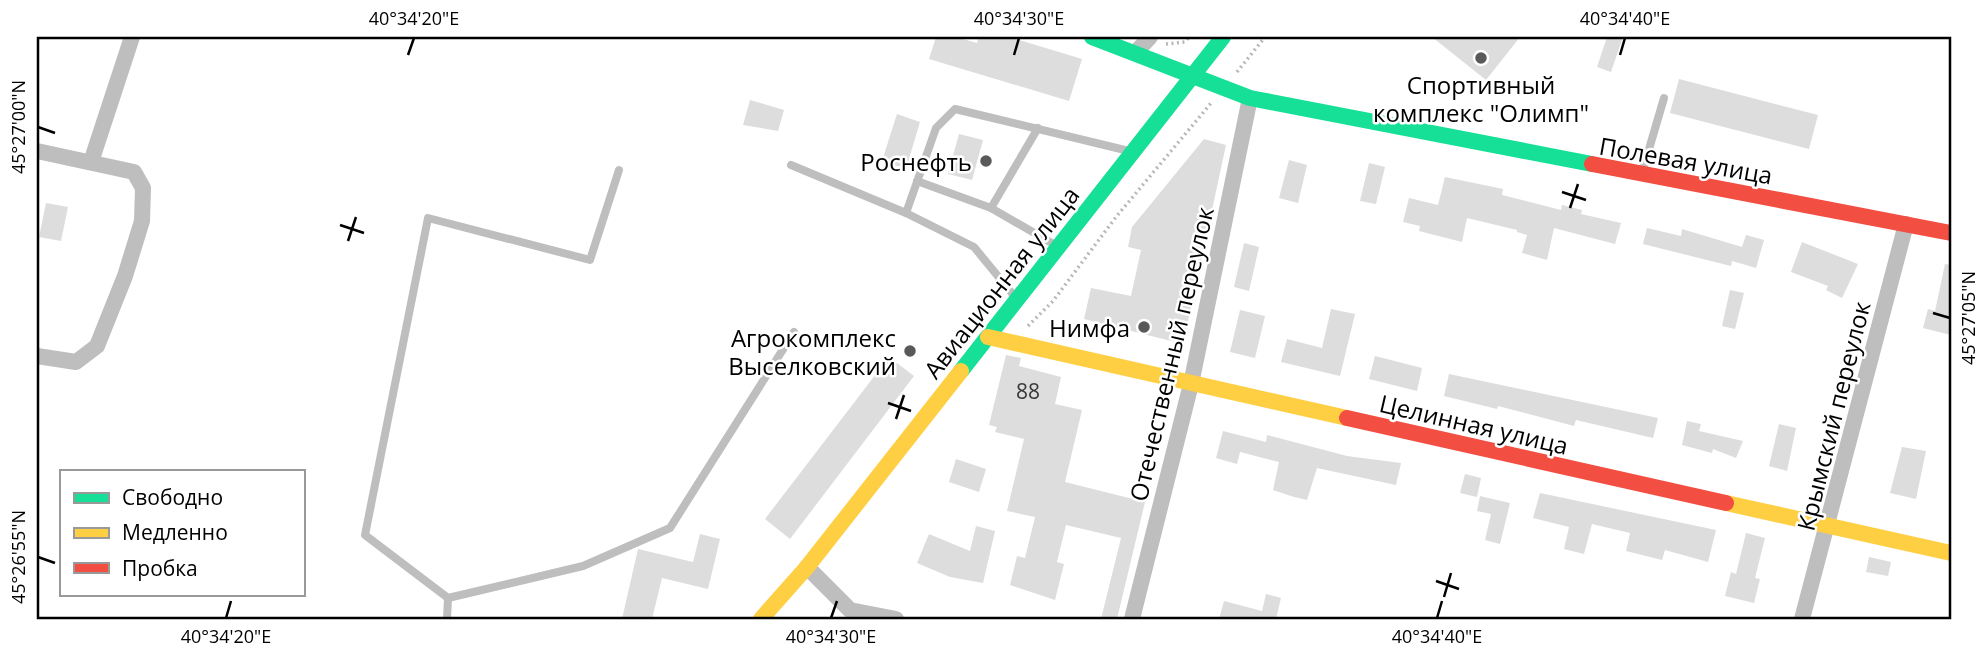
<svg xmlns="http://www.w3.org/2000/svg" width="1988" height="656" font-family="'Open Sans',sans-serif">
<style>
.building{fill:#ddd}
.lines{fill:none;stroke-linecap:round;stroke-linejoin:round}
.path{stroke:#b8b8b8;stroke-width:3.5;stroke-dasharray:2 3.5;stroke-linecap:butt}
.lane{stroke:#bebebe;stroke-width:8}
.street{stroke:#bebebe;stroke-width:16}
.fast{stroke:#16e098;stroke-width:16}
.slow{stroke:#ffcf43;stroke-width:16}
.jam{stroke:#f24e42;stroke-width:16}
.ticks{fill:none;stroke:#000;stroke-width:2.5}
.poi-dot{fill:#595959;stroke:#fff;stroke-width:2.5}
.labels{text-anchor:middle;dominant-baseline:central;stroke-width:5;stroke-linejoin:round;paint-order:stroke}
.number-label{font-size:21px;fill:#373737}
.poi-label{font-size:24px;fill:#000;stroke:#fff;text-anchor:end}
.street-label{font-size:24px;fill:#000;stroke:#fff}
.neatline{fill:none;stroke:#000;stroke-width:2.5}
.ticks-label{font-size:18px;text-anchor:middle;fill:#000}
</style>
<rect width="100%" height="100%" fill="#fff"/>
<g class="building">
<polygon points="936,37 956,37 977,43 979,37 1009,37 1082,59 1069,101 929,59"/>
<polygon points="1432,37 1520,37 1486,80"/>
<polygon points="1607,37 1623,37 1611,72 1597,67"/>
<polygon points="1679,79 1818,115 1809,149 1670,113"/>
<polygon points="750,100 784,110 778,131 743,125"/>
<polygon points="897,114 920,122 906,169 882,161"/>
<polygon points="959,134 983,140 972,180 948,174"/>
<polygon points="1204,139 1226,145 1183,344 1084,319 1091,288 1131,296 1141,250 1128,247 1132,227"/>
<polygon points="1289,160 1307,165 1298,203 1279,198"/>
<polygon points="1369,163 1385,167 1376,204 1360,201"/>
<polygon points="1445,177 1503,189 1502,195 1561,210 1562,205 1582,210 1581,214 1621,223 1615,244 1554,228 1547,260 1522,253 1527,235 1517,232 1517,230 1467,218 1462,242 1419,231 1420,226 1403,222 1409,198 1438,205"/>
<polygon points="46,203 68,207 61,241 39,237"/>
<polygon points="1647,228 1681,236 1682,229 1742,247 1746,235 1764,240 1756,268 1732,261 1731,266 1643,244"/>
<polygon points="1802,242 1858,264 1842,298 1826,290 1828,286 1791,272"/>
<polygon points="1244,243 1259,247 1249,291 1234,287"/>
<polygon points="1945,264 1951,265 1951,335 1923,328 1928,309 1935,311"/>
<polygon points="1730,290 1744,293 1735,329 1722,326"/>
<polygon points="1331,309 1355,314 1340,376 1281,362 1287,339 1322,348"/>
<polygon points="1240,310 1265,316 1255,358 1230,352"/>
<polygon points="1006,355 1021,358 1019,366 1061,377 1055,404 1082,410 1065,482 1145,502 1117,619 1101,619 1121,538 1066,525 1057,562 1064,564 1055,600 1010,585 1017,556 1025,558 1035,517 1007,511 1024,439 995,432 997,427 989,425"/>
<polygon points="1375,356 1422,368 1417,391 1369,379"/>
<polygon points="889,357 914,376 790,539 765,519"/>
<polygon points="1449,374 1658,418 1653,438 1576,420 1574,426 1498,406 1497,409 1444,396"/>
<polygon points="1687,421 1701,424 1699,431 1743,441 1736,458 1713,449 1712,453 1682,445"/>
<polygon points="1779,424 1796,428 1787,471 1769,466"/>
<polygon points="1223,431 1266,442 1267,435 1347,456 1401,463 1396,485 1317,468 1307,500 1294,497 1273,490 1279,462 1240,452 1237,464 1216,458"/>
<polygon points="1902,447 1926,451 1916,499 1890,493"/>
<polygon points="956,459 986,469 979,492 949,482"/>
<polygon points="1465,474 1481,478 1477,497 1460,493"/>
<polygon points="1540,493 1716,530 1708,562 1665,550 1662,560 1626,551 1630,533 1592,524 1584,554 1564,549 1569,527 1533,518"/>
<polygon points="1480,496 1510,503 1500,544 1485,540 1491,514 1477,511"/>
<polygon points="976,526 995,531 983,583 950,577 917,563 929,534 970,551"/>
<polygon points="1746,533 1765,538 1755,578 1760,579 1754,603 1725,596 1731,572 1736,574"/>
<polygon points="700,534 720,539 708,589 662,578 652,619 622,619 638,549 693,562"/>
<polygon points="1869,557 1891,562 1888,576 1866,572"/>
<polygon points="1266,594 1281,598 1276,619 1219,619 1224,601 1262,611"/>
</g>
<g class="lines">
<g class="path">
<polyline points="1166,44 1185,42 1189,37"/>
<polyline points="1237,72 1265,37"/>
<polyline points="1028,326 1053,301 1116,217 1212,102"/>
</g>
<g class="lane">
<polyline points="791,165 906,213 974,247 1015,297"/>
<polyline points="619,170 590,260 428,218 365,535 448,598 583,566 670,528 794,332"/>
<polyline points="1642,173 1664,98"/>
<polyline points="917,181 991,208 1057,246"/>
<polyline points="991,208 1038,128"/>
<polyline points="906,213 936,128 955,109 1129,151"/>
<polyline points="447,619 448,598"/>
</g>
<g class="street">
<polyline points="1136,52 1150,37"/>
<polyline points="37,151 134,172 143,188 142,221 125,276 97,346 76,362 37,356"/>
<polyline points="91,162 132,37"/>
<polyline points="807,567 850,610 896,619"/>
<polyline points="1132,619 1191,384 1250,98"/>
<polyline points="1802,619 1906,224"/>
</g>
<g class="fast">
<polyline points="1092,37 1250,98 1592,164"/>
<polyline points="961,371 1223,37"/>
</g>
<g class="slow">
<polyline points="988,337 1347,418"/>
<polyline points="1726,503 1951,553"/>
<polyline points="761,619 807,567 961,371"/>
</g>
<g class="jam">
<polyline points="1592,164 1951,233"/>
<polyline points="1347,418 1726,503"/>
</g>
</g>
<path class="ticks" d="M 408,55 L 414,38M 1014,55 L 1019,38M 1620,55 L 1625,38M 38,127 L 55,133M 1562,192 L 1586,200M 1570,208 L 1578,184M 340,225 L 364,233M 348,241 L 356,217M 1933,313 L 1950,318M 888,403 L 911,411M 896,419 L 904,395M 38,557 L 55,563M 1436,581 L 1459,589M 1444,597 L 1451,573M 226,618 L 231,601M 831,618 L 837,601M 1437,618 L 1442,601"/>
<g class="poi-dot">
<circle cx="1481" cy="58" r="7"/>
<circle cx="986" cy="161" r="7"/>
<circle cx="1144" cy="327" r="7"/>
<circle cx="910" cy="351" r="7"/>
</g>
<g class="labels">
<g class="number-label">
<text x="1028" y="391">88</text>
</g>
<g class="poi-label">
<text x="1481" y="84" text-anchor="middle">Спортивный<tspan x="1481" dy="28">комплекс "Олимп"</tspan></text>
<text x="972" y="161">Роснефть</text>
<text x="1130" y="327">Нимфа</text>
<text x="896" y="337">Агрокомплекс<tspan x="896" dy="28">Выселковский</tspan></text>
</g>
<g class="street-label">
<text transform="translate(1686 160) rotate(10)">Полевая улица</text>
<text transform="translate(1001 282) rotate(-52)">Авиационная улица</text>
<text transform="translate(1171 354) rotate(-77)">Отечественный переулок</text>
<text transform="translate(1833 416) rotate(-76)">Крымский переулок</text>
<text transform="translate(1474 424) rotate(13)">Целинная улица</text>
</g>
</g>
<rect width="1988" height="656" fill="none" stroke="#ffffff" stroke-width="77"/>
<rect x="60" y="470" width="245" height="126" fill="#ffffff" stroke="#999999" stroke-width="2"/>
<rect x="74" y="493" width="35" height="10" fill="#16e098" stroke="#999999" stroke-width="2"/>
<text x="122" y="505" font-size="21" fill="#000000">Свободно</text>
<rect x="74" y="528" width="35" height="10" fill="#ffcf43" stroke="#999999" stroke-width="2"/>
<text x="122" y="540" font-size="21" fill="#000000">Медленно</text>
<rect x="74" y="563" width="35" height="10" fill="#f24e42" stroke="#999999" stroke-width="2"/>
<text x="122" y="576" font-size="21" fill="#000000">Пробка</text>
<rect x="38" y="38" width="1912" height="580" class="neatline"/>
<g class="ticks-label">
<text x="414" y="25">40°34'20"E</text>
<text x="1019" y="25">40°34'30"E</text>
<text x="1625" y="25">40°34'40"E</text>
<text transform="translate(19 127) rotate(-90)" y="6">45°27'00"N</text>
<text transform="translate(1969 318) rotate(-90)" y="6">45°27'05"N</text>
<text transform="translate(19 557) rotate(-90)" y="6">45°26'55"N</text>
<text x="226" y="643">40°34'20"E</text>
<text x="831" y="643">40°34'30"E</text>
<text x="1437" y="643">40°34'40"E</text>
</g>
</svg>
